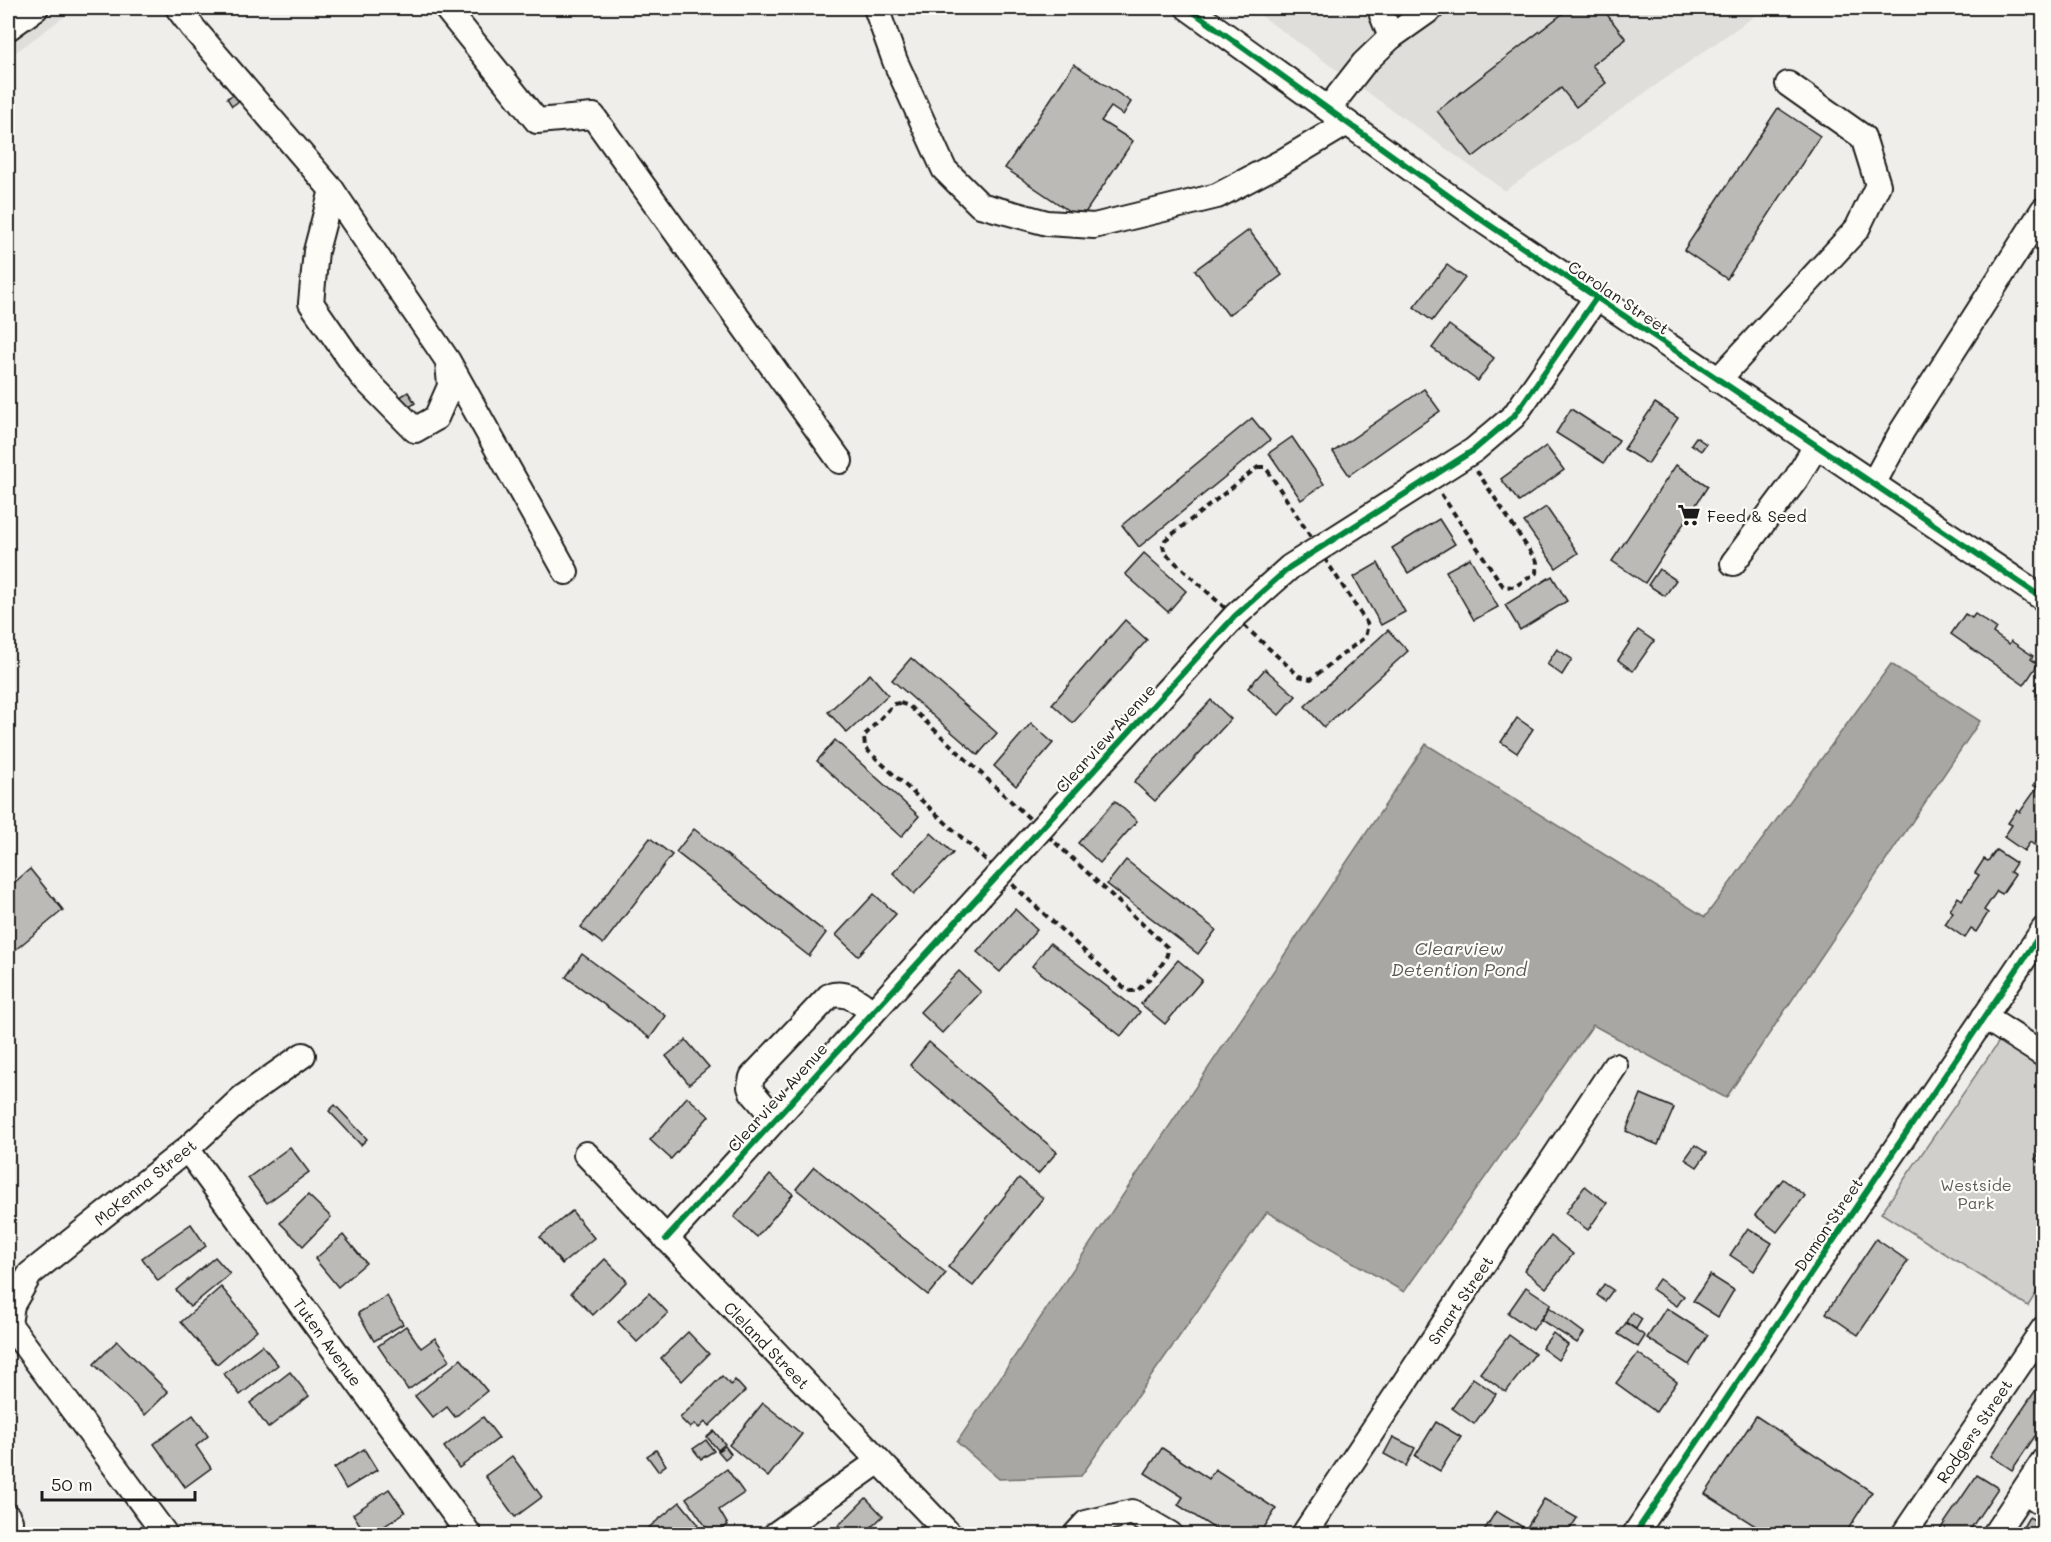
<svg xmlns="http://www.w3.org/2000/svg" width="2051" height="1542" font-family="Mali,sans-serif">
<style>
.built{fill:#e0deda}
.park{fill:#d0cfcc;stroke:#767674;stroke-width:1.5}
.water{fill:#a8a7a3;stroke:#706f6d;stroke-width:1.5}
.building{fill:#bbbab6;stroke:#1c1c1c;stroke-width:1.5}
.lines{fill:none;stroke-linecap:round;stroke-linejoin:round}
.minor-casing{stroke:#1c1c1c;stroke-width:28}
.path{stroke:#1c1c1c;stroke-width:4;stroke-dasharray:6 4.5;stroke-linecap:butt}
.minor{stroke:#fdfcf7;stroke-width:24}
.cycleway-casing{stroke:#fdfcf7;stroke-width:10}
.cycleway{stroke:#00873e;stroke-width:6}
.labels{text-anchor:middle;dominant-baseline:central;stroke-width:4.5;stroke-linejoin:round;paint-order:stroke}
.street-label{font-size:16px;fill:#1c1c1c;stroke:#fdfcf7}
.poi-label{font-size:16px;fill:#1c1c1c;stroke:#fdfcf7;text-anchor:start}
.park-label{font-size:16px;fill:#5b5b5a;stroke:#fdfcf7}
.water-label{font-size:18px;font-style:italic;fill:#5b5b59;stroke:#fdfcf7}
</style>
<rect width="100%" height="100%" fill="#f0eeea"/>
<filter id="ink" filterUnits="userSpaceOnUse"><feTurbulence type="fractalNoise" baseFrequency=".0167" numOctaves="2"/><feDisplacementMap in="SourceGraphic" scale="12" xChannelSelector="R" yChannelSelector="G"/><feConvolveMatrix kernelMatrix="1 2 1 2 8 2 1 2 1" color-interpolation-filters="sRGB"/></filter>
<g filter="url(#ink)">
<g class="built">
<polygon points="8,8 76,8 8,58"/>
<polygon points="1250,8 1766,8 1505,191"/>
</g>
<polygon class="park" points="2006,1031 2043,1063 2043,1282 2028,1306 1881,1213"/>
<polygon class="water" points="1891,664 1980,721 1726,1098 1593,1025 1404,1292 1267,1212 1081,1476 999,1479 957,1442 1426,744 1705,917"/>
<g class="building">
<polygon points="1570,8 1602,8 1626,39 1592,65 1606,83 1576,107 1561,88 1473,157 1437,111"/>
<polygon points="1074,64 1131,102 1123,115 1111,107 1101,121 1133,141 1081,219 1005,168"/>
<polygon points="235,94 239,101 232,106 227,98"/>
<polygon points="1778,108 1820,136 1727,279 1684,250"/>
<polygon points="1249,230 1282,275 1228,315 1195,270"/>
<polygon points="1447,265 1465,278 1432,321 1414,307"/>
<polygon points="1449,325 1494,358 1478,381 1432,348"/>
<polygon points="1424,389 1440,411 1349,475 1333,452"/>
<polygon points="408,392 415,403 408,408 400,397"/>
<polygon points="1655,403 1678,418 1648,464 1624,449"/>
<polygon points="1571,409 1619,440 1604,463 1556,433"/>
<polygon points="1252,418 1270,440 1139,547 1122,525"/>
<polygon points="1292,437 1324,484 1301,500 1269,453"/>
<polygon points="1696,437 1706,444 1701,451 1691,444"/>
<polygon points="1546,446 1564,470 1519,502 1501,479"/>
<polygon points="1676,465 1708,486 1645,583 1612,561"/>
<polygon points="1546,507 1578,553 1556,568 1524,522"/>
<polygon points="1439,519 1455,544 1408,573 1392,548"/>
<polygon points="1144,553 1186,591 1168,612 1125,574"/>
<polygon points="1470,558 1498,607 1474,620 1446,571"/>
<polygon points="1378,563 1405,612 1381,625 1354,577"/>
<polygon points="1659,569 1676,580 1665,596 1648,585"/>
<polygon points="1552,576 1567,601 1520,630 1505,605"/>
<polygon points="1965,614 1972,618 1975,614 1996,628 1993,633 2009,644 2011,641 2033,656 2031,659 2038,664 2024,685 1951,634"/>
<polygon points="1125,620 1147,640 1073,723 1052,704"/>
<polygon points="1388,630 1408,651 1324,727 1305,706"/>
<polygon points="1638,630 1654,641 1633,671 1618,660"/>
<polygon points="1557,649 1572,659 1562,675 1547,664"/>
<polygon points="911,658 997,733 978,755 892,680"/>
<polygon points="1265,669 1296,696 1279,715 1248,688"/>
<polygon points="870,674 888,695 847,733 828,712"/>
<polygon points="2044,676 2044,696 2034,690"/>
<polygon points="1211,700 1231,719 1155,801 1134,782"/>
<polygon points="1517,718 1533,729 1517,753 1501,742"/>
<polygon points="1031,723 1053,743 1016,786 994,766"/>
<polygon points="835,740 919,816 901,837 817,761"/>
<polygon points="2044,772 2044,831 2034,845 2030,842 2024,851 2004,837 2012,825 2008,823 2017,810 2020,812 2037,788 2033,785"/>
<polygon points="1115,801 1137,821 1100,863 1078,843"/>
<polygon points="694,829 826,933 809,956 676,852"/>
<polygon points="931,833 953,853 914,894 893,873"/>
<polygon points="650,838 672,855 603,944 581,927"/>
<polygon points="1996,850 2016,863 2010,872 2015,875 2002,894 1997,891 1984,910 1988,913 1976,932 1971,929 1965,938 1945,924 1953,912 1950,910 1958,897 1962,900 1979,875 1975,873 1984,859 1988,861"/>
<polygon points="1126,860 1216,930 1198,954 1107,884"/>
<polygon points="30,869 63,910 8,956 8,888"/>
<polygon points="874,894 896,914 858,956 836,935"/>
<polygon points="1015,909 1037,930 1000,972 977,952"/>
<polygon points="1050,943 1140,1012 1121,1036 1032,966"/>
<polygon points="582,954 666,1016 650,1038 566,977"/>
<polygon points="1178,960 1202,980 1165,1024 1141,1004"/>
<polygon points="959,971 981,992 942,1033 920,1012"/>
<polygon points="686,1040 709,1067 689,1084 666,1056"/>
<polygon points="929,1042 1057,1152 1038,1174 910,1065"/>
<polygon points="1641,1094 1674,1108 1658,1145 1626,1131"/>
<polygon points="687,1097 709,1116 671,1159 650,1140"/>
<polygon points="335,1105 367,1139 361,1145 329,1111"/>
<polygon points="1695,1145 1707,1153 1697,1167 1685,1159"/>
<polygon points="290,1147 309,1172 267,1203 248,1178"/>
<polygon points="2044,1147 2044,1165 2035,1159"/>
<polygon points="814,1167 946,1273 928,1295 796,1189"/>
<polygon points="770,1175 793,1194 757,1237 734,1217"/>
<polygon points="1019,1178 1043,1198 973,1286 948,1267"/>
<polygon points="1783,1179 1805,1196 1777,1232 1755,1215"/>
<polygon points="1585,1186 1607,1203 1588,1230 1565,1213"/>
<polygon points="308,1195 331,1217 303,1246 280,1223"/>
<polygon points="572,1211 594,1238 562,1264 540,1237"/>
<polygon points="191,1224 206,1246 158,1281 142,1258"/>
<polygon points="1748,1228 1772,1243 1754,1271 1730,1255"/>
<polygon points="343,1235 366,1263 338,1287 315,1259"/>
<polygon points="1551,1236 1573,1254 1546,1288 1524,1270"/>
<polygon points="1876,1239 1908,1261 1858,1335 1826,1313"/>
<polygon points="215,1257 230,1274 190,1307 176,1290"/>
<polygon points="605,1259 627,1281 593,1315 571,1293"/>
<polygon points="1710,1275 1734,1290 1718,1317 1693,1301"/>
<polygon points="1659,1279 1684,1296 1677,1306 1652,1289"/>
<polygon points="1604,1284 1613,1290 1605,1301 1597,1295"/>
<polygon points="221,1287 257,1330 217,1364 181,1322"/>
<polygon points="1526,1287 1551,1304 1533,1330 1508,1313"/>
<polygon points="649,1293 668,1313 637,1342 618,1322"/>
<polygon points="387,1296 403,1324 374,1341 358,1313"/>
<polygon points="1549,1307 1584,1333 1577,1343 1541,1320"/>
<polygon points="1666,1308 1708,1335 1689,1365 1647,1338"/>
<polygon points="1632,1312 1642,1319 1636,1329 1626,1322"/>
<polygon points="1626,1323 1645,1336 1638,1347 1618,1334"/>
<polygon points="406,1326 421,1348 435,1338 450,1360 408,1390 378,1346"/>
<polygon points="688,1332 709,1354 682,1381 661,1358"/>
<polygon points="1553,1333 1568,1345 1558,1360 1542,1348"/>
<polygon points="1509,1335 1535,1354 1506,1392 1480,1373"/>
<polygon points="117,1341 168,1392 145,1415 94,1364"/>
<polygon points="262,1345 278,1365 240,1395 224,1374"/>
<polygon points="1638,1353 1677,1382 1656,1412 1616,1383"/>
<polygon points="461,1359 487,1391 455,1417 447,1407 433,1418 415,1396"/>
<polygon points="290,1372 309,1396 268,1428 250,1403"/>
<polygon points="722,1376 731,1385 735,1380 745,1391 709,1426 705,1422 699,1428 695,1424 690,1428 680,1418"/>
<polygon points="1473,1378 1496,1394 1474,1424 1452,1408"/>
<polygon points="2044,1378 2044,1423 2012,1470 1991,1456"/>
<polygon points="763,1403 802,1434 768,1477 729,1445"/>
<polygon points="193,1415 208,1436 196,1446 211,1468 185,1487 154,1444"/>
<polygon points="1756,1416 1872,1492 1845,1534 1768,1534 1705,1494"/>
<polygon points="483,1417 499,1438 459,1468 444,1447"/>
<polygon points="1436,1422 1461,1437 1440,1471 1415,1456"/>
<polygon points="714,1431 725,1444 718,1450 707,1437"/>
<polygon points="1393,1437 1415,1448 1406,1466 1384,1454"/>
<polygon points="706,1440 714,1451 701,1459 693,1449"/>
<polygon points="725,1446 731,1454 725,1459 718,1451"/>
<polygon points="1162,1448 1209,1479 1215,1469 1276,1509 1260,1534 1223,1534 1178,1505 1183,1497 1145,1473"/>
<polygon points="364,1449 377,1470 346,1489 334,1468"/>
<polygon points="656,1450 666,1465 658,1471 647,1456"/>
<polygon points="512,1456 542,1497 515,1517 485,1476"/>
<polygon points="727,1469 744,1493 719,1510 728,1525 714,1534 711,1534 686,1498"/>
<polygon points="1977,1475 1998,1488 1967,1534 1937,1534"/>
<polygon points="389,1489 405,1512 373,1534 366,1534 353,1514"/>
<polygon points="866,1498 883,1516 864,1534 847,1534 838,1526"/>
<polygon points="1544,1499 1577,1518 1567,1534 1482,1534 1496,1511 1526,1529"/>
<polygon points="680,1502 698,1524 685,1534 643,1534 642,1533"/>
<polygon points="2029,1517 2044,1525 2040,1534 2019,1534"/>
<polygon points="421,1528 427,1534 414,1534"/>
</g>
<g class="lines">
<g class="minor-casing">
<g id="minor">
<polyline points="178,8 193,28 332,190 448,361 566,572"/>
<polyline points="446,8 537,121 593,116 840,461"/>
<polyline points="876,8 895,61 944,169 980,205 1047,223 1094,226 1217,196 1280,163 1347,123"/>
<polyline points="1188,8 1479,218 2044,599"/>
<polyline points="1382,8 1382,15 1391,37"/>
<polyline points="8,28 36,8"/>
<polyline points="1328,109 1364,63 1391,37 1432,8"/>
<polyline points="332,190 316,251 311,303 361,375 415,430 436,418 450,386 448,362"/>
<polyline points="1718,380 1857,229 1878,185 1863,137 1788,84"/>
<polyline points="1873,484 1902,431 2043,210"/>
<polyline points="1733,563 1796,479 1816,446"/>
<polyline points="1984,1017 2044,1055"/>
<path d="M 775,1119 L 752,1092 L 750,1087 L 752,1077 L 829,996 C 848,990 858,1002 873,1012"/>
<polyline points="187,1149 469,1534"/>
<polyline points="586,1154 949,1534"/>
<polyline points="666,1239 1235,616 1290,567 1474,450 1514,416 1596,298"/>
<polyline points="2024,1491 2044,1504"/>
<polyline points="8,1517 10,1521 8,1522"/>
<polyline points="165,1534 9,1324 12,1305 30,1274 187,1149 242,1098 303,1055"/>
<polyline points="776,1534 879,1461"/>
<polyline points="1076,1534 1086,1523 1132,1512 1170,1534"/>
<polyline points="1304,1534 1615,1066"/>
<polyline points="1635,1534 2044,929"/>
<polyline points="1904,1534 2044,1328"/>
<polyline points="1995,1534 2044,1460"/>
</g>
</g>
<g class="path">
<polygon points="1258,467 1264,467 1268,471 1368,625 1365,637 1311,679 1299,676 1165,553 1163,546 1165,540"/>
<polyline points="1441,494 1503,586 1514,587 1536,573 1537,562 1477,471"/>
<path d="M 900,703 L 909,706 L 1167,947 C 1172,960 1146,981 1137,991 L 1130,991 L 1122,986 L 865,748 L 864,736 L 894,704 Z"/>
</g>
<use href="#minor" class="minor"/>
<g class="cycleway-casing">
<g id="cycleway">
<polyline points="1188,8 1479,218 2044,599"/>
<polyline points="666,1239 1235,616 1290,567 1474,450 1514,416 1596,298"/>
<polyline points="1635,1534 2044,929"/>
</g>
</g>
<use href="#cycleway" class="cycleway"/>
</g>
</g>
<defs>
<g id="supermarket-bare" transform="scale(1.8)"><path d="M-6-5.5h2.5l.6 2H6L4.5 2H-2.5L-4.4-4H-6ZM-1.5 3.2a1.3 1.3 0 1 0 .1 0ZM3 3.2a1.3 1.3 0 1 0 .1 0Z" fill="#1c1c1c" stroke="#fdfcf7" stroke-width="2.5" paint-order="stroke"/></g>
</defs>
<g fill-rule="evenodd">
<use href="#supermarket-bare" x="1689" y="515"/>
</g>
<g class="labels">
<g class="street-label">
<text transform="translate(1619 297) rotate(34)">Carolan Street</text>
<text transform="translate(1105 738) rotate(-48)">Clearview Avenue</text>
<text transform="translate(777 1097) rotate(-48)">Clearview Avenue</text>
<text transform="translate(145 1182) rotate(-39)">McKenna Street</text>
<text transform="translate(1828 1224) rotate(-56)">Damon Street</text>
<text transform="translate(1460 1300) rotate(-56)">Smart Street</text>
<text transform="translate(328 1342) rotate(54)">Tuten Avenue</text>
<text transform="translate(767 1345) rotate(46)">Cleland Street</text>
<text transform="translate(1974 1431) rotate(-56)">Rodgers Street</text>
</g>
<g class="poi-label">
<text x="1707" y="515">Feed &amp; Seed</text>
</g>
<g class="park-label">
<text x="1976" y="1184">Westside<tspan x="1976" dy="18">Park</tspan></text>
</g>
<g class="water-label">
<text x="1459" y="948">Clearview<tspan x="1459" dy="21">Detention Pond</tspan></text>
</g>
</g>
<rect width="2051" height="1542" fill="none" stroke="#fdfcf7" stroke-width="30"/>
<rect x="15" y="15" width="2021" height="1512" fill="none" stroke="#1c1c1c" stroke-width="2" filter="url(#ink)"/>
<path d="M42 1491v9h153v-9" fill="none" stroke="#1c1c1c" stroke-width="3"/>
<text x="51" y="1491" font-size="18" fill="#1c1c1c" stroke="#fdfcf7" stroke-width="4.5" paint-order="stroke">50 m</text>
</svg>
